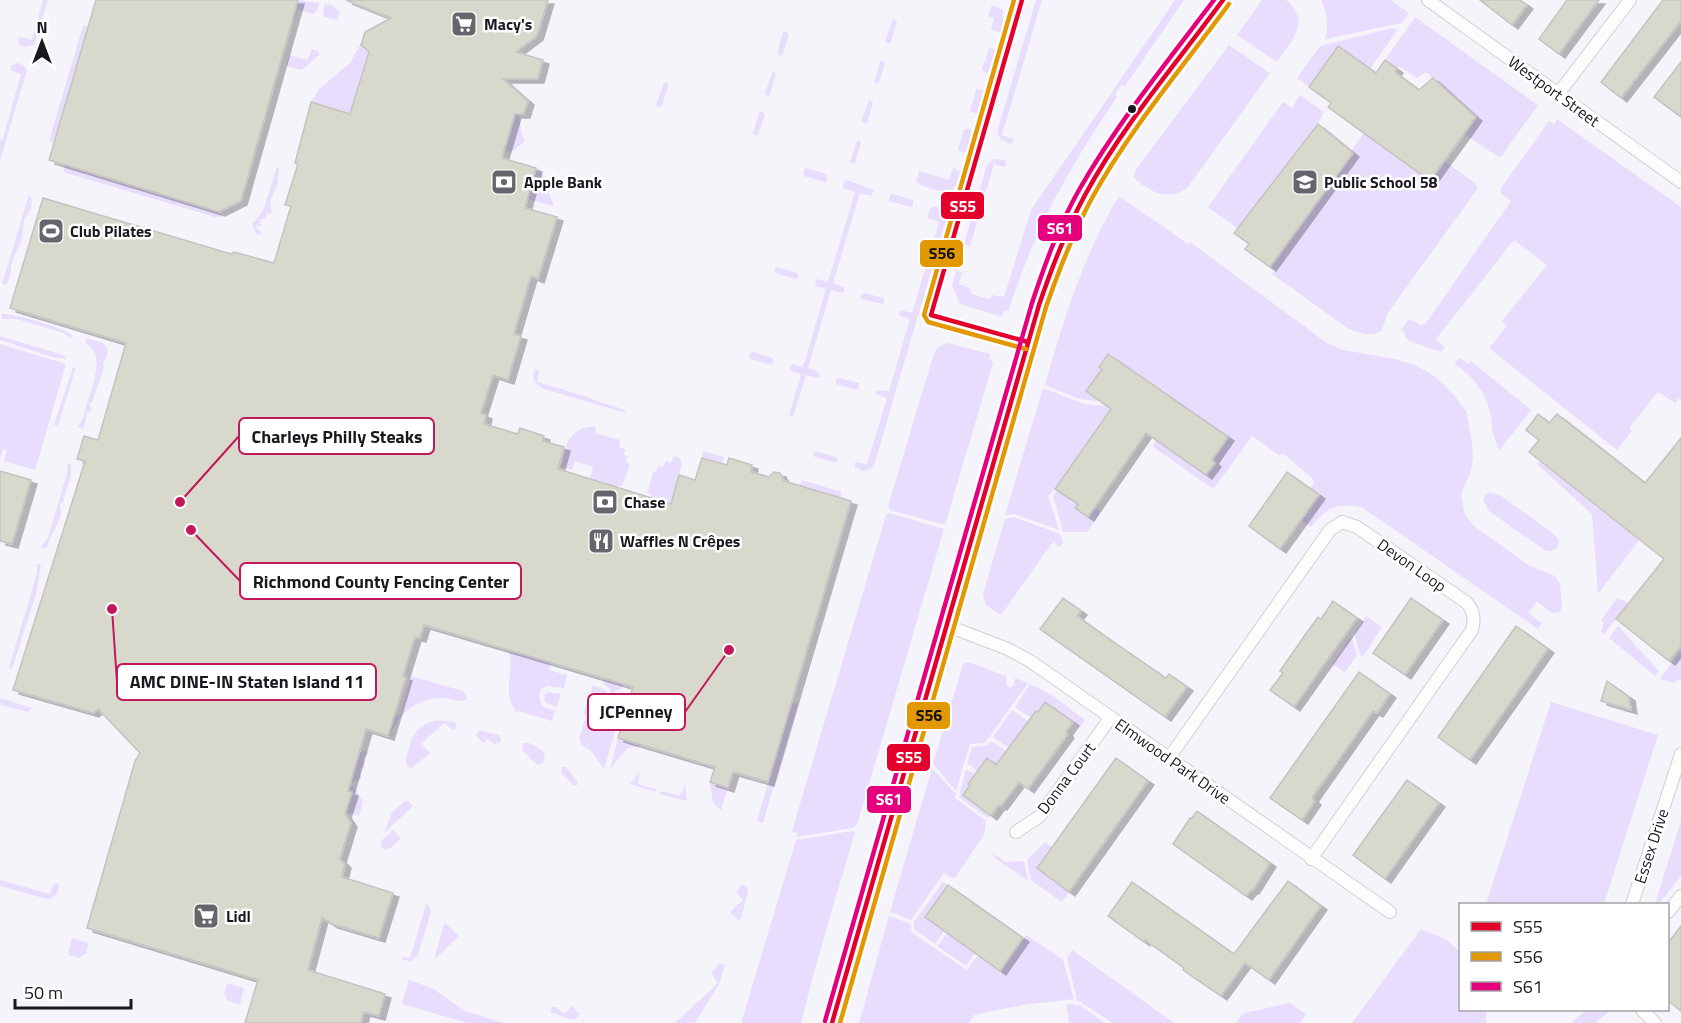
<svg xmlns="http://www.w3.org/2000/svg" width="1681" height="1023" font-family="'Titillium Web',sans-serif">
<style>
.green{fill:#e8ddfd}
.building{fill:#d9d8cc;stroke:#c4c3c2;stroke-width:1.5;filter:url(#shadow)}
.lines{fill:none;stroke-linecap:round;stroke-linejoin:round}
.minor-casing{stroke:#d1cfd5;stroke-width:14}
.tertiary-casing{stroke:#d1cfd5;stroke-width:16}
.minor{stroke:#fefdfe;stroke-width:12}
.tertiary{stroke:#fefdfe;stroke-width:15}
.bus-1-casing{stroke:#fff;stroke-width:9}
.bus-2-casing{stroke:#fff;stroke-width:9}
.bus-3-casing{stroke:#fff;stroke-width:9}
.bus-1{stroke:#e4002b;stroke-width:4.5}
.bus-2{stroke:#e19803;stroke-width:4.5}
.bus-3{stroke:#e5007d;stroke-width:4.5}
.bus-dot{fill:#1a171f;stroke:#fff;stroke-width:2}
.labels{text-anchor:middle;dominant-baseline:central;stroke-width:5;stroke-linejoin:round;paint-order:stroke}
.poi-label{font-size:16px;font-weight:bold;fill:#1a171f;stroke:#fff;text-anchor:start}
.street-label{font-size:16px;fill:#1a171f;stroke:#fff}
.leader{fill:none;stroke:#c2185b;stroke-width:2}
.callout-dot{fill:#c2185b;stroke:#fff;stroke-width:2}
.callout{fill:#fff;stroke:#c2185b;stroke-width:2}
.callout-label{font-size:18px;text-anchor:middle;font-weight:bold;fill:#1a171f}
.line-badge{stroke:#fff;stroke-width:2}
.badge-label{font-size:16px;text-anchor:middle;font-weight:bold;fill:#fff}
.pale-badge-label{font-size:16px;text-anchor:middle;font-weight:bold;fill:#111}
</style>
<defs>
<filter id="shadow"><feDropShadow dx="6" dy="4" stdDeviation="0" flood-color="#0004"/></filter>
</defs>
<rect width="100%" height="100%" fill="#f6f4fb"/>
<g class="green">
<polygon points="43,0 48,0 34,45 23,47 19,44 18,39 22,37 32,40"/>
<polygon points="298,0 319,3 317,11 313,14 298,10 292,25"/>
<polygon points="1036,0 1042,0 1002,135 1013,139 1013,143 1010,144 1001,140 997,132"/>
<path d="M 1175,0 L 1184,0 L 1125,86 L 1122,85 L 1115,94 L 1117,97 C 1069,168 1035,227 1009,310 L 1004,311 L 1002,317 L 960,304 L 952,286 L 956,271 L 962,272 L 959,284 L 970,288 L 971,294 L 989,299 L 993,295 L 1004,297 L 1031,210 Z"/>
<path d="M 1262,0 L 1286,0 C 1312,21 1291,42 1277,62 L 1237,35 Z"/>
<path d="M 1321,0 L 1391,0 L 1409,13 L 1402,23 L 1325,39 C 1329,26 1327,13 1321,0 Z"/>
<polygon points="325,4 332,5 340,12 337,20 324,17 323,13"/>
<polygon points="992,5 1003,10 1003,23 1000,33 991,29 994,18 988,16"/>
<polygon points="1415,17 1538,105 1501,157 1497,156 1464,134 1475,117 1426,72 1417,78 1399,66 1397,69 1385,60"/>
<polygon points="893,19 897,22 891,42 888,44 885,41"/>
<polygon points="83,26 89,26 54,143 49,141"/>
<polygon points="1392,28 1398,29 1370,69 1338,46 1309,87 1297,78 1320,46"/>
<polygon points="785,31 789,34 783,54 780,56 777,53 783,32"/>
<polygon points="361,43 363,47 370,49 353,104 357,116 311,102 318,90 350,63"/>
<path d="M 1229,45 L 1270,73 L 1188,187 C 1169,203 1148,191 1133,177 L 1137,168 Z"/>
<polygon points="989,48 994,49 996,52 990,71 986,73 982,70"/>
<polygon points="312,49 318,51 319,55 302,70 286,66 289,55 307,60"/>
<polygon points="881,60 885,63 879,82 876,84 874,81"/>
<polygon points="17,63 23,65 27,70 0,161 0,140 2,140 4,135 21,74 10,70 12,65"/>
<polygon points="773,71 776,74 770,95 766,96 765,93"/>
<polygon points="664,83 667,83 668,86 662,106 659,107 656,105"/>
<polygon points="977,88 984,91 978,112 976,113 971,112 970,110"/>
<polygon points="1300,95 1324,112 1316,127 1237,228 1208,207 1283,102 1292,108"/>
<polygon points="869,100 873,102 867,123 865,124 861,121"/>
<polygon points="761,111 765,114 758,135 755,136 753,133 759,113"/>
<polygon points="515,112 519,113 521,131 525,141 513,151 503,153"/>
<polygon points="1557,119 1681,207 1681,400 1679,398 1675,403 1658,392 1629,428 1632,431 1617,450 1489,348 1507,326 1502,321 1547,265 1514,240 1436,339 1445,347 1441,352 1409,341 1405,337 1405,332 1401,331 1407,321 1411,320 1421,325 1426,323 1511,201 1501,194 1501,188 1549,121 1554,124"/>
<polygon points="964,129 971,129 972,132 966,152 964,153 958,150"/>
<path d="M 1364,133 L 1430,180 L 1444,161 L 1475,183 L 1478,188 L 1387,314 L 1382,330 C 1372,338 1357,333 1346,327 L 1272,274 L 1275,270 L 1270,267 L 1352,153 L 1351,151 Z"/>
<polygon points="857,140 861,142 855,163 853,164 850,162"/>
<polygon points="994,159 1005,160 1006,165 1004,167 994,164 970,246 964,244 987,165"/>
<polygon points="65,165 219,212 222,217 215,217 63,172"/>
<polygon points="277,167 279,168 278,184 270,201 272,213 266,214 266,218 260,220 263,223 258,222 262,226 261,227 258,225 256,228 262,233 257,235 252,224 263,211"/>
<polygon points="536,168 540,169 554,206 523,198 530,189"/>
<polygon points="806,168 827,174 827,181 825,182 804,176 804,170"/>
<path d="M 953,168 L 960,172 C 959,176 958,183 955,187 C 949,197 925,187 916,182 L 919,171 L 949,180 Z"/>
<polygon points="847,180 874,190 871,196 860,193 833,283 844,287 844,291 843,293 831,290 808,368 819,372 819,377 817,378 806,375 793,417 789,415 801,374 791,371 789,368 792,364 802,367 805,361 826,289 816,286 815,282 817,279 828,282 855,192 843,188 844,182"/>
<polygon points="893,194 913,200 913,206 911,207 889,201 890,195"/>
<polygon points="29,195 32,199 31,208 24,220 22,239 12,261 10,276 6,285 2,284"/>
<path d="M 1119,196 L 1188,244 L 1190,242 L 1327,343 L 1343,350 L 1396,359 L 1417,366 L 1436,377 L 1454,395 L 1467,413 L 1472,444 L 1473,458 L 1471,471 L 1461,495 L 1465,515 L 1474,526 L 1530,566 L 1555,576 L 1560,584 L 1562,605 L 1560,612 L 1552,613 L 1537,602 L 1528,613 L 1542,623 L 1538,629 L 1363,508 C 1337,502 1327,507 1311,527 L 1297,517 L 1306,513 L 1319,495 L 1310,489 L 1314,483 L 1312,478 L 1284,454 L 1279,455 L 1252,436 L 1215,487 L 1212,488 L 1153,447 L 1156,440 L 1206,475 L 1215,463 L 1212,460 L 1228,437 L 1108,354 L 1099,367 L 1102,369 L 1087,391 L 1102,402 L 1076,398 L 1045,385 C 1064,319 1083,255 1119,196 Z"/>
<path d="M 934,206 C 942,208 947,212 946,221 L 874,465 L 869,470 L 862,471 L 855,467 L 855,462 L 867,464 L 887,398 L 876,394 L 876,390 L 889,391 L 910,319 L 900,316 L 899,313 L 902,310 L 912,313 L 937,229 L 939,222 L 927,218 L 930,209 Z"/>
<polygon points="777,267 797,273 799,277 796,279 776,273 774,269"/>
<polygon points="864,293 884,298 884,304 861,299 860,295"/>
<path d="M 2,314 C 16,314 61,327 72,335 L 71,339 L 64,333 L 16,319 L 2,319 Z"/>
<polygon points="0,336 66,356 65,359 52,357 0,340"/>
<path d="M 87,338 L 103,343 C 111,351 107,356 103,364 L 104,368 L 92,402 L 89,404 L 92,410 L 87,413 L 83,429 L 78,427 C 84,420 85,409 88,400 C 93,383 106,355 85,343 Z"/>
<polygon points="947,343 990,354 989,358 993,363 945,525 890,510 888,506 934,353 938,347"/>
<polygon points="0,344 66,364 35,470 4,461 7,450 3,449 0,459"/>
<polygon points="754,352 773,358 773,364 771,365 750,359 749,354"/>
<polygon points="1459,358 1468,364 1471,361 1531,410 1499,451 1493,433 1490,411 1484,395 1472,378 1454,363"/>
<polygon points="73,367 75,368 75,370 58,426 54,425"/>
<path d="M 536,369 L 539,371 L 537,382 L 591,398 L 593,400 L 623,409 L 626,413 L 544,389 C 536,385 529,377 536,369 Z"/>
<polygon points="839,378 859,383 859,388 856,390 836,384 836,379"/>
<polygon points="1043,388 1084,404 1107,406 1111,409 1055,489 1048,496 1059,530 1014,514 1005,515"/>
<path d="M 589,427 L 596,427 L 595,433 L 620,440 L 619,447 L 625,449 L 624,455 L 628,456 L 626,463 L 630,464 L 622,486 L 619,485 L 618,488 L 590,479 L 593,467 L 575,461 L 572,470 L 561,467 C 567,447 565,432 589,427 Z"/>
<polygon points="703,451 724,457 723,463 702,457"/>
<polygon points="814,451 837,457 838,461 835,463 815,457 813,455"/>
<polygon points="674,456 680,458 682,464 671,503 651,497 651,494 648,493 653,471 656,472 658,465 664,467 666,461 671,463"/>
<polygon points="1539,461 1639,540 1598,594 1592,514 1537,464"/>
<polygon points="67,464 71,465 71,476 65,495 63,495 64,502 60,504 61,515 46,548 41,547 48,538 68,470"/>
<polygon points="802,480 842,492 840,498 800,486"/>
<polygon points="1057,490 1078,504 1075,508 1088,517 1094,509 1099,509 1099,515 1087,532 1063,532 1053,496"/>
<polygon points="1489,492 1500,495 1554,534 1559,541 1557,549 1551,551 1544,550 1489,511 1483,500 1485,495"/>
<polygon points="889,513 944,529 857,825 852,828 797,837 797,833 792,831 886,515"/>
<polygon points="1014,517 1060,534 1063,542 1060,547 1053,542 1001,615 986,605 983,594 1005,519"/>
<polygon points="37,563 41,565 36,594 12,669 9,668 37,573"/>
<polygon points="1617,598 1629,603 1604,634 1601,631 1604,622 1601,620"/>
<polygon points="1366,616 1382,627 1363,657 1360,655 1354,633"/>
<polygon points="1618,626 1659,671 1655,676 1609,638"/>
<polygon points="1351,636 1357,655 1345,672 1332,664"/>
<path d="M 508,649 L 551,662 L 549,670 L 567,675 L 564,688 L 547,686 L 541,690 L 539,695 L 542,706 L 555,711 L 552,721 L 518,711 L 517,713 C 500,693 516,672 508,649 Z"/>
<polygon points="1681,651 1681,678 1673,683 1660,679"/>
<polygon points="968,662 1006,676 1006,685 1010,688 1014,685 1015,678 1028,683 985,743 970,744 956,791 933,764 963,664"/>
<path d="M 411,676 L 463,691 L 466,694 L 467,699 C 460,704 452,699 444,698 C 419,697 398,713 390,736 L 388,736 L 395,715 L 400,716 Z"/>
<path d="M 604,678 L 623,684 L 621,689 L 614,692 L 616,695 L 622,691 L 626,695 L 604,769 C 598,762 593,749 584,747 L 579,740 L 586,716 L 583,714 L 587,703 L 603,704 L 610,698 L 610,689 L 603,683 Z"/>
<polygon points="1030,684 1052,695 1085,720 1080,727 1045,703 1031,718 1015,707"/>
<path d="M 593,685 L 606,690 L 608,695 C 603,703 597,700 589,698 Z"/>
<polygon points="547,692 561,694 557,707 545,702 544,695"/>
<polygon points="0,698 32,708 28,712 1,705"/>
<polygon points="792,702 798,704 763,823 757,821"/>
<polygon points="1551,702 1658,735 1604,904 1486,904"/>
<polygon points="1012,710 1028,721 1009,748 993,737"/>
<path d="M 438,720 L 455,722 L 457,728 L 453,730 L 444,723 L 421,744 L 430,753 L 412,768 L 408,767 C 404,760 407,756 409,748 C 413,732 421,723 438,720 Z"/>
<polygon points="479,730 498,735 501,738 501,742 494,744 488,739 483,743 476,736"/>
<polygon points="618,738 642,746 627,748 610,769"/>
<polygon points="991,741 1006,751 996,765 987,758 977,771 967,763 972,747 987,746"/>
<polygon points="524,743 529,743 543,751 545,758 542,764 537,765 523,751 522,747"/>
<polygon points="366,750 369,754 364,757 363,762 365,767 361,769 360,774 362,778 354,782 351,781 360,752"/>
<polygon points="562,767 566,767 577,781 577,786 573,785 561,773"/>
<polygon points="932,768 956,794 955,798 986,821 984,835 954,879 944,873 911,920 890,912"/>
<polygon points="966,769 975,774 963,795 990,815 988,818 959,797"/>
<polygon points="640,771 638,784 656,789 655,792 630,784"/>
<polygon points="710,782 728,788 721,810 713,803"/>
<polygon points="685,785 687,801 660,794 661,791 680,796"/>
<polygon points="350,786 354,787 363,802 359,816 346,812 352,793 348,791"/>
<polygon points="405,801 408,801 413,806 384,833 392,812"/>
<polygon points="1681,821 1681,876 1659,904 1655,904"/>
<polygon points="393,830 401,838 391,848 384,850 381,845 382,840"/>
<polygon points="852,831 855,832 816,965 801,1023 741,1023 796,840"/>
<polygon points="1045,842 1052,847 1037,868 1069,892 1062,902 1031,880 1027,860"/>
<polygon points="992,853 1006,862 1024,861 1028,881 995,858"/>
<polygon points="0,880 50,894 53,884 58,883 59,886 56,895 49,899 43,898 0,886"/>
<polygon points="943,882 948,885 925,917 944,931 935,944 914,929 914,922"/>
<polygon points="742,885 746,886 748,891 741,919 738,920 730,912 743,900 736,892"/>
<polygon points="427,902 431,911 418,955 411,961 402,960 403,957 410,958"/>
<polygon points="889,916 911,924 911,932 967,970 978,955 1000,970 1026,935 1063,960 1074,999 1023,1005 974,1015 969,1023 859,1023"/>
<polygon points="444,924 446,924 459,936 434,960"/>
<polygon points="1421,929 1447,940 1460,952 1460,1010 1486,1010 1486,1023 1352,1023"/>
<polygon points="947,933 975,953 966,966 937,946"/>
<polygon points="72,938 89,943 86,953 79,958 68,955"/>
<polygon points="1072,950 1174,1023 1113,1023 1077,1000 1067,958"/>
<polygon points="720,963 725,966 719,984 695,1023 675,1023 718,983 711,973"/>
<polygon points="409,980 432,988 465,1011 504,1023 467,1023 402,1004"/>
<polygon points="227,983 244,988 240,1005 228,1001 224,994"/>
<polygon points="1290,1003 1306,1014 1300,1023 1235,1023 1244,1013"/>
<polygon points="1066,1004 1080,1005 1105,1023 1069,1023"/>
<polygon points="572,1006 580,1014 575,1019 569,1019 550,1012 552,1007 556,1007 564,1014"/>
<polygon points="1586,1010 1611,1010 1595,1023 1571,1023"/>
</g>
<g class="building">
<polygon points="96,0 298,0 241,201 219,212 49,160"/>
<polygon points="346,0 548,0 537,36 516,52 543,60 538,79 503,79 528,101 524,114 515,114 502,158 536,168 525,208 557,217 538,279 531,276 514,334 521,336 508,380 493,375 481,413 486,415 484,424 518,434 520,428 544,436 543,441 564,447 558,469 671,504 679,475 695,480 702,458 727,465 729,458 752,465 751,472 769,477 774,472 780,473 784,481 851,501 768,782 733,772 728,788 710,782 715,767 618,738 633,687 424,625 420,638 415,637 403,676 406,677 388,736 366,729 348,791 352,792 345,814 351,823 340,859 345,864 342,877 393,893 379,938 332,924 322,918 308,970 385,994 379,1016 364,1012 361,1023 245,1023 258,980 87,928 135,761 140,753 98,709 93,713 13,690 85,461 77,459 84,436 98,440 126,343 10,308 43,198 231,254 234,252 274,263 291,206 285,205 298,164 295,163 311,102 350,114 369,52 361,45 365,32 391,18"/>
<polygon points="1480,0 1520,0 1527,5 1512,25"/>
<polygon points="1567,0 1599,0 1559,54 1539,39"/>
<polygon points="1663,0 1681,0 1681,21 1621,98 1601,82"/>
<polygon points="1338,46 1376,73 1385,60 1397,69 1395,72 1419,90 1433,78 1476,117 1430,181 1328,107 1331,103 1309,87"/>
<polygon points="1681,62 1681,117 1654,97"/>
<polygon points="1318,124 1353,153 1270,267 1245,249 1249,244 1234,233"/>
<polygon points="1108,354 1228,437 1212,460 1215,463 1206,475 1146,433 1088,517 1075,508 1078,504 1055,489 1111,409 1086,391 1102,369 1099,367"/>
<polygon points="1538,414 1549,423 1557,414 1645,483 1681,438 1681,646 1669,661 1616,619 1664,559 1529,452 1539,440 1526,430"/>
<polygon points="0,471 31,480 12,544 0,541"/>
<polygon points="1287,472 1319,495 1280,549 1249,526"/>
<polygon points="1063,598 1081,611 1077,616 1112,641 1166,678 1169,674 1187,687 1165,717 1040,629"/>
<polygon points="1411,598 1443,620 1405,675 1373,653"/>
<polygon points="1333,601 1357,618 1294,707 1270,690 1283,673 1280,671 1305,635 1318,617 1321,619"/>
<polygon points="1516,626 1548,649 1470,760 1438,737"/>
<polygon points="1359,672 1390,694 1377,713 1373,711 1312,798 1315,801 1302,820 1270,798"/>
<polygon points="1607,681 1629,697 1631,710 1601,701"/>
<polygon points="1045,702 1073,722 1066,732 1068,734 1028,789 1019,782 1001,806 999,805 991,816 963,795 970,785 968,784 987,758 996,765 1036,711 1038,712"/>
<polygon points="1116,758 1148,781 1069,892 1037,868"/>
<polygon points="1407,780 1439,803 1385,879 1353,855"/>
<polygon points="1197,811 1270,863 1253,890 1252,889 1246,896 1173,844 1190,818 1191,819"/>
<polygon points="1288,881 1321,906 1269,980 1245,963 1221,996 1183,970 1184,968 1145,940 1144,942 1108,916 1132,882 1234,954"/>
<polygon points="948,885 1023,938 1000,971 925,917"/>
<polygon points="1681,926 1681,1011 1668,1001 1668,943"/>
</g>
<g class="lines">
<g class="minor-casing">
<g id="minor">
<polyline points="1428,0 1681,182"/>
<polyline points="1558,94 1630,0"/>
<polyline points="948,626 1008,649 1030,661 1390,912"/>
<path d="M 1169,758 L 1330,530 L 1342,522 L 1357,527 L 1466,602 C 1474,611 1475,618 1472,630 L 1311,859"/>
<polyline points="1016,832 1040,816 1111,717"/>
<polyline points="1632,904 1681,754"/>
<polyline points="1668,912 1681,896"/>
<polyline points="1642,1010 1655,1023"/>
</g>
</g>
<g class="tertiary-casing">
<path id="tertiary" d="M 832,1023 L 1039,305 C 1048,278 1058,250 1070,224 C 1108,144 1171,71 1223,0"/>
</g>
<use href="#minor" class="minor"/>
<use href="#tertiary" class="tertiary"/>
<g class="bus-1-casing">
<g id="bus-1">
<polyline points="1022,0 931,315 1028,342"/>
<path d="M 832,1023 L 1039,305 C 1052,267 1066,230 1085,195 C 1123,125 1176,64 1223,0"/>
</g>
</g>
<g class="bus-2-casing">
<g id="bus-2">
<polyline points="1014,0 924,315 928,322 1026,349"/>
<path d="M 840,1023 L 1046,307 C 1059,270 1073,233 1092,198 C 1130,129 1182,68 1229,4"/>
</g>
</g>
<g class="bus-3-casing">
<path id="bus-3" d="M 825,1021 L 1032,303 C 1045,264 1059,225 1079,190 C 1118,122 1167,62 1214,0"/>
</g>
<use href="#bus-1" class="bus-1"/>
<use href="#bus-2" class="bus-2"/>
<use href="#bus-3" class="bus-3"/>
</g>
<defs>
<g id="supermarket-square" transform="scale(1.35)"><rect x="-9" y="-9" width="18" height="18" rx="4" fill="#67646c" stroke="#fff"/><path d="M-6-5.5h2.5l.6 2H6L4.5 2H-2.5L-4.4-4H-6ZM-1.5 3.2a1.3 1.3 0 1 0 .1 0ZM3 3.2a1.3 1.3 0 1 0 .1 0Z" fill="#fff"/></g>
<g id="bank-square" transform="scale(1.35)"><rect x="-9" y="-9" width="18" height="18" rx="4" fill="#67646c" stroke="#fff"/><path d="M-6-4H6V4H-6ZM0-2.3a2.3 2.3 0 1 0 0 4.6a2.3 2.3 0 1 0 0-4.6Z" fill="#fff"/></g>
<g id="school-square" transform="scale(1.35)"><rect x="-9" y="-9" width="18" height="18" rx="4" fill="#67646c" stroke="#fff"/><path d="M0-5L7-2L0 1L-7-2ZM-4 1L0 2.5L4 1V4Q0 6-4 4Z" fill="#fff"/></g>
<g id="stadium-square" transform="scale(1.35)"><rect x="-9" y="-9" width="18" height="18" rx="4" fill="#67646c" stroke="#fff"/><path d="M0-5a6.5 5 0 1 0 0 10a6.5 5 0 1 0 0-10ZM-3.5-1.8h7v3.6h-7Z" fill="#fff"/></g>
<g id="restaurant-square" transform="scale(1.35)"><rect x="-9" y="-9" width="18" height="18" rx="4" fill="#67646c" stroke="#fff"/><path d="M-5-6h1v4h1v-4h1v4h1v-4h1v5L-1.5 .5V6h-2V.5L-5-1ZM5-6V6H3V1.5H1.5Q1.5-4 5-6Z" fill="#fff"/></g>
</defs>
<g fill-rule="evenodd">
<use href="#supermarket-square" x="464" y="24"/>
<use href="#bank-square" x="504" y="182"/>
<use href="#school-square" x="1305" y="182"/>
<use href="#stadium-square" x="51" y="231"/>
<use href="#bank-square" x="605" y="502"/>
<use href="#restaurant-square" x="601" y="541"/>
<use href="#supermarket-square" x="206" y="916"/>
</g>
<circle class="bus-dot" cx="1132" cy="109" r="5"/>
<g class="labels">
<g class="poi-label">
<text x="484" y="24">Macy's</text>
<text x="524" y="182">Apple Bank</text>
<text x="1324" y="182">Public School 58</text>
<text x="70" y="231">Club Pilates</text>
<text x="624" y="502">Chase</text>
<text x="620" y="541">Waffles N Crȇpes</text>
<text x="226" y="916">Lidl</text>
</g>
<g class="street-label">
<text transform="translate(1554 91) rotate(36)">Westport Street</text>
<text transform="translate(1412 565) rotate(35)">Devon Loop</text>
<text transform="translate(1173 761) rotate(35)">Elmwood Park Drive</text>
<text transform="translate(1066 778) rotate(-53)">Donna Court</text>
<text transform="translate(1651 846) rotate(-72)">Essex Drive</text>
</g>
</g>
<path class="leader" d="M180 502L239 436M191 530L240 581M112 609L117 682M729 650L685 712"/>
<g class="callout-dot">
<circle cx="180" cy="502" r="6"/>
<circle cx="191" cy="530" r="6"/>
<circle cx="112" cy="609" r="6"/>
<circle cx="729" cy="650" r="6"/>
</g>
<g class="callout">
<rect x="239" y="418" width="195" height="36" rx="6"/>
<rect x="240" y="563" width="281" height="36" rx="6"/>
<rect x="117" y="664" width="259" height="36" rx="6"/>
<rect x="588" y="694" width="97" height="36" rx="6"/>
</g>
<g class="callout-label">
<text x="337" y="443">Charleys Philly Steaks</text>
<text x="381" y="588">Richmond County Fencing Center</text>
<text x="247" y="688">AMC DINE-IN Staten Island 11</text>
<text x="636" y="718">JCPenney</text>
</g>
<g class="line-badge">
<rect x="940" y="191" width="45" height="29" rx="6" fill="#e4002b"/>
<rect x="1037" y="214" width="46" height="28" rx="6" fill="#e5007d"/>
<rect x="919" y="239" width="45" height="29" rx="6" fill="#e19803"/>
<rect x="906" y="701" width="45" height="29" rx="6" fill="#e19803"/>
<rect x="886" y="743" width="45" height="29" rx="6" fill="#e4002b"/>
<rect x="866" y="785" width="46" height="29" rx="6" fill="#e5007d"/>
</g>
<g class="badge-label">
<text x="963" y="212">S55</text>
<text x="1060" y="234">S61</text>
<text x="909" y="763">S55</text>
<text x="889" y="805">S61</text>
</g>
<g class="pale-badge-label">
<text x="942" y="259">S56</text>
<text x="929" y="721">S56</text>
</g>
<rect x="1459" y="903" width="210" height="108" fill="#ffffff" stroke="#a3a2a5" stroke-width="1.5"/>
<rect x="1471" y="922" width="30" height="9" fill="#e4002b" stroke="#a3a2a5" stroke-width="1.5"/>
<text x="1513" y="933" font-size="18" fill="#1a171f">S55</text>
<rect x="1471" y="952" width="30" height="9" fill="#e19803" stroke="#a3a2a5" stroke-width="1.5"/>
<text x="1513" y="963" font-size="18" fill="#1a171f">S56</text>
<rect x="1471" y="982" width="30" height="9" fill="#e5007d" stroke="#a3a2a5" stroke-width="1.5"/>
<text x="1513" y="993" font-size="18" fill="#1a171f">S61</text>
<g transform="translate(42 42)" stroke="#ffffff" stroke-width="4.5" paint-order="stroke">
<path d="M0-4.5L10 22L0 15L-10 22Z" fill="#1a171f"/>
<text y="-9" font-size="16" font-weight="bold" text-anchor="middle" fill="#1a171f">N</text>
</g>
<path d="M15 999v9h116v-9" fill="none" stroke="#1a171f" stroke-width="3"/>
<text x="24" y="999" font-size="18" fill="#1a171f" stroke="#ffffff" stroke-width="4.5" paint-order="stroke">50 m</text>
</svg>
